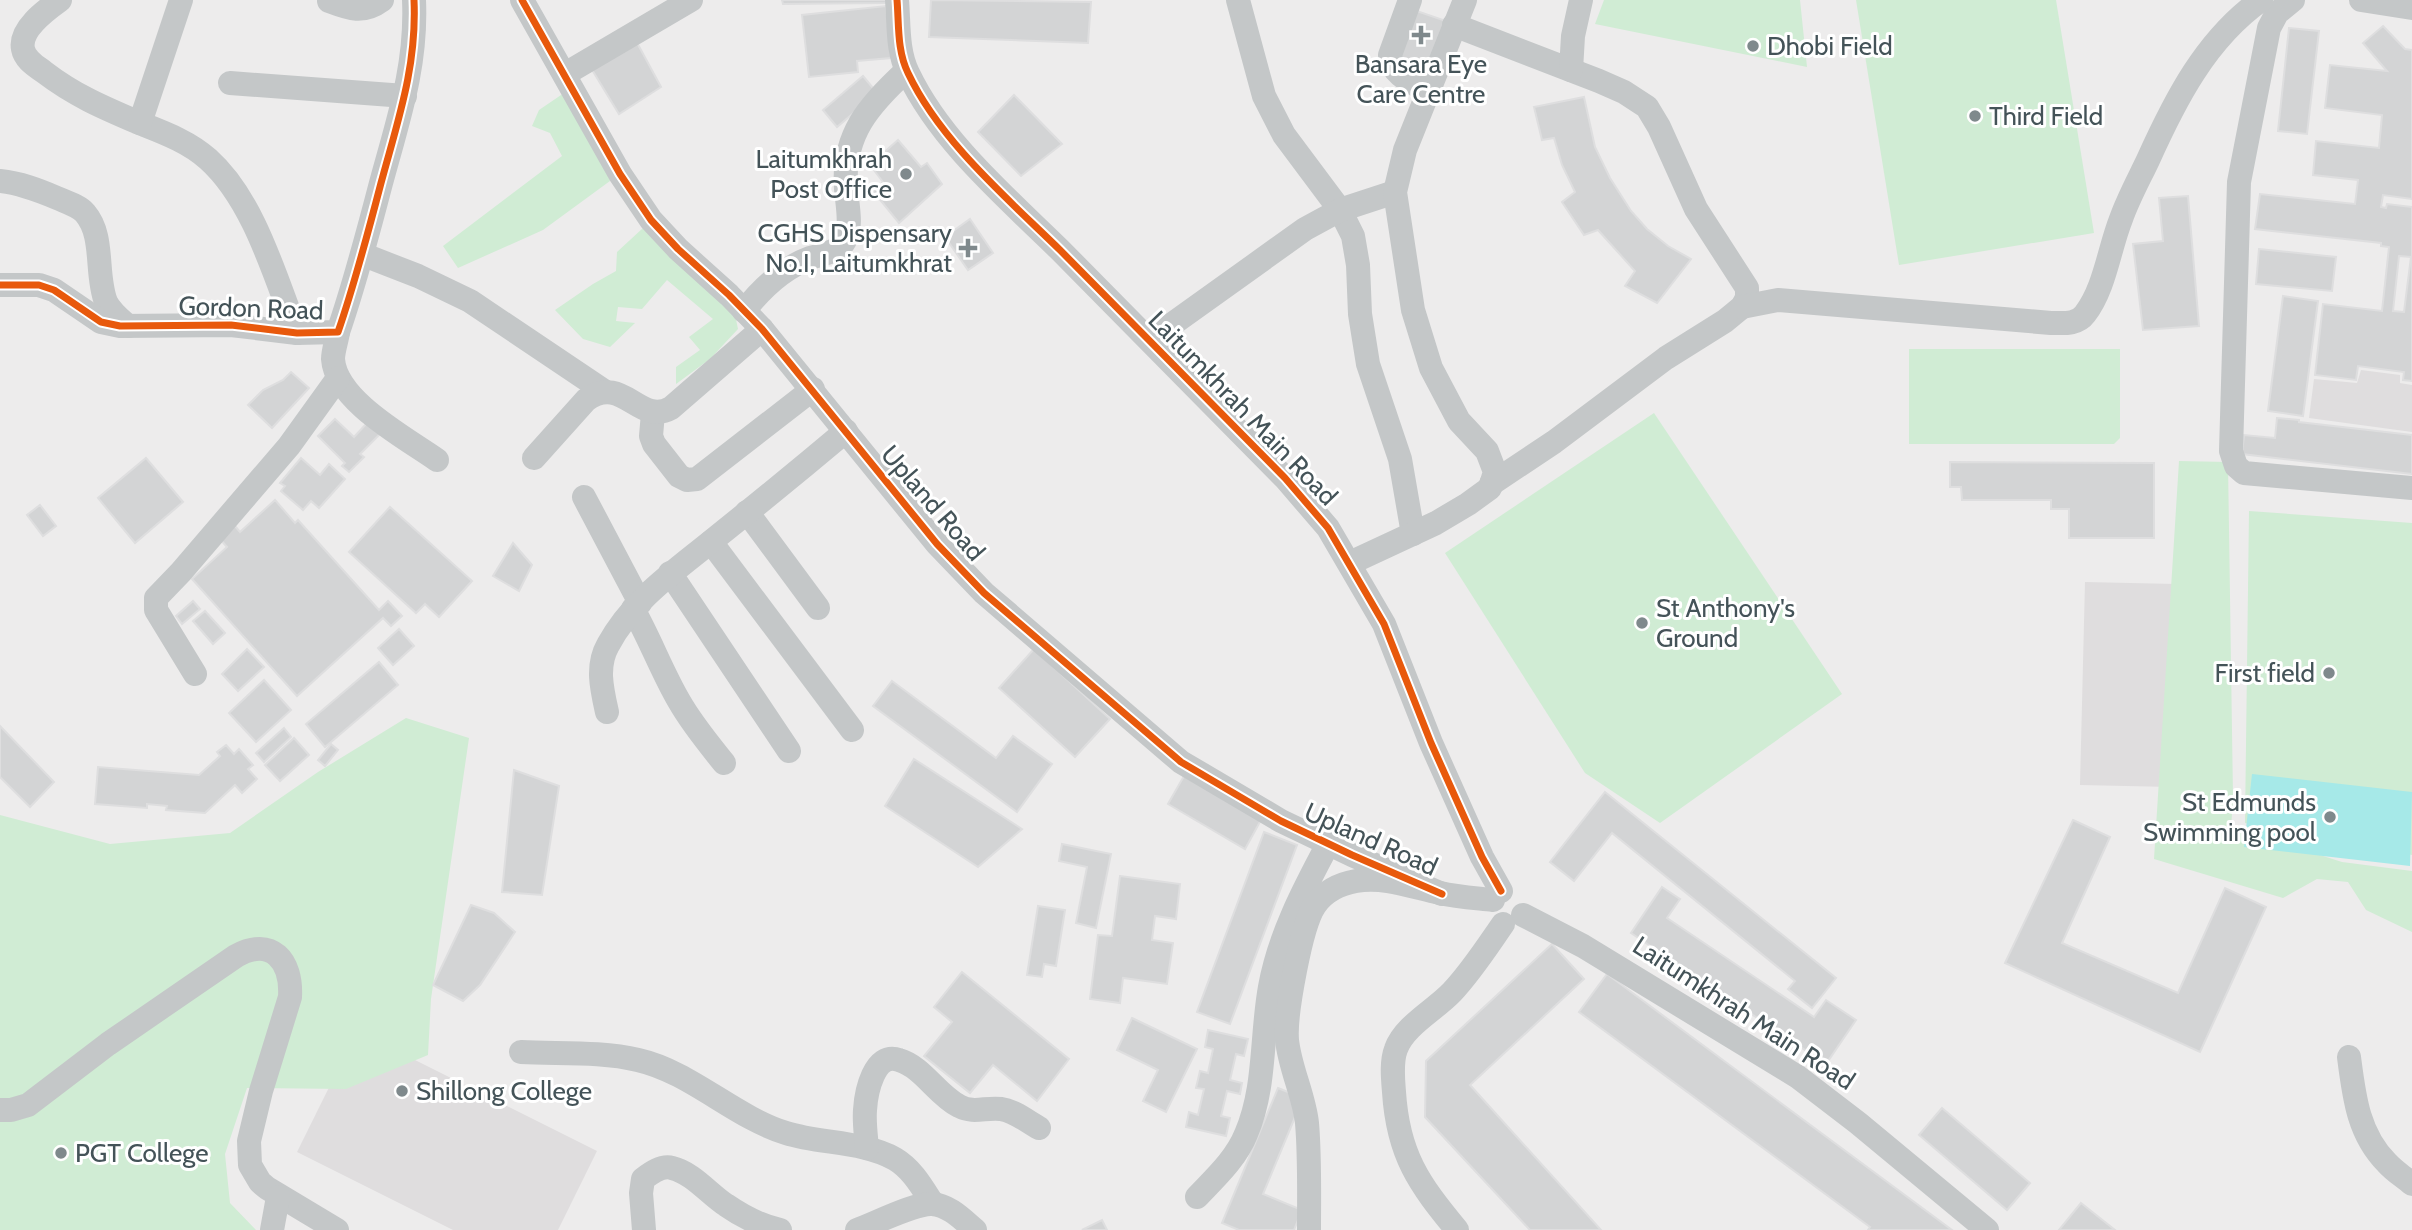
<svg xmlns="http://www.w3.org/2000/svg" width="2412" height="1230" font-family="Cabin,sans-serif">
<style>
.education{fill:#dfddde}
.green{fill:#d0ecd4}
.water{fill:#a6e9e8}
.building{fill:#d3d4d5;stroke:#dededf;stroke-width:2;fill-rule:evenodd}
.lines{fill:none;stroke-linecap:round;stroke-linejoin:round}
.minor{stroke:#c4c7c8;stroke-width:24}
.cycleway-casing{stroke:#fff;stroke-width:11}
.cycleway{stroke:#e8590c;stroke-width:7}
.poi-dot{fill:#7f898c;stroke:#fff;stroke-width:2.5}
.labels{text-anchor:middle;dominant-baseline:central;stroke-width:6;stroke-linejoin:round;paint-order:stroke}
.poi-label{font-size:26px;fill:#445358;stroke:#fff;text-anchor:start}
.street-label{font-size:26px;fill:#445358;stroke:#fff}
</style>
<rect width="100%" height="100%" fill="#edecec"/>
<g class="education">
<polygon points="2361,370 2400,375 2400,383 2412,385 2412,432 2309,418 2314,379 2357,383"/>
<polygon points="2085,582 2176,584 2172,787 2080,785"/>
<polygon points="357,1031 597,1151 558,1230 453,1230 297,1152"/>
</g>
<g class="green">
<polygon points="1604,0 1800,0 1807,67 1595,24"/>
<polygon points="1856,0 2056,0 2094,233 1899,265"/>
<polygon points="564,93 591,136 610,181 543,230 458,268 443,246 562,156 550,133 532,126 539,110"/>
<polygon points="643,228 734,310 738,329 710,359 676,384 676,367 700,350 689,337 713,319 667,280 642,309 618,307 616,321 635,323 610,347 583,339 555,310 593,284 616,271 617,252"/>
<polygon points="1909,349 2120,349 2120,438 2114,444 1909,444"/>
<polygon points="1654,413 1842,694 1660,823 1585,773 1445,553"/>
<polygon points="2179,461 2228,462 2233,797 2231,830 2248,832 2342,862 2412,871 2412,932 2366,910 2348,882 2317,879 2283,898 2154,859"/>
<polygon points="2249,511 2412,523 2412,855 2245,823"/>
<polygon points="406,718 469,738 431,999 428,1055 346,1089 247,1088 225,1154 230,1203 256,1230 0,1230 0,815 110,844 230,833 318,772"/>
</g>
<polygon class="water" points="2252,774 2412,792 2410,866 2244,847"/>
<g class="building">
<polygon points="782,0 886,0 886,3 783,4"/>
<polygon points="931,0 1091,2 1088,43 929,37"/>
<polygon points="886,6 891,58 857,61 858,72 809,77 802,15"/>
<polygon points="1411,9 1446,21 1427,76 1392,64"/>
<path d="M 2383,26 L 2405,49 L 2412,50 L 2412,199 L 2383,195 L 2381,207 L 2386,208 L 2387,204 L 2412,207 L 2412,381 L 2403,380 L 2404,372 L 2358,366 L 2356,380 L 2315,375 L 2323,304 L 2382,311 L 2389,247 L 2381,246 L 2381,243 L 2255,229 L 2260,194 L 2355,204 L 2358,180 L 2313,175 L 2316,141 L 2379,148 L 2382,115 L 2325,108 L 2330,65 L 2387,71 L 2363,43 ZM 2399,256 L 2411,257 L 2404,312 L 2393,311 Z"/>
<polygon points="2289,28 2319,31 2307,134 2278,131"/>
<polygon points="635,39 661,87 619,114 591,68"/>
<polygon points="863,76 877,93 837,127 823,110"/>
<polygon points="1014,95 1062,144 1021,176 978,132"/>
<polygon points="1584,97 1595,147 1610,178 1631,211 1647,229 1668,246 1691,259 1657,303 1625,286 1635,271 1598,230 1584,235 1562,202 1575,192 1562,165 1554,138 1542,140 1534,107"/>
<polygon points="898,140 921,167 927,163 942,184 899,223 873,191 883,182 870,165"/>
<polygon points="2188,196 2199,326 2143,330 2133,244 2163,241 2159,198"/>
<polygon points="970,219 993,253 968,270 945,237"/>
<polygon points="2259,249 2336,257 2332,291 2256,284"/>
<polygon points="2283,296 2318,301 2303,416 2268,411"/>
<polygon points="291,372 309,388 272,428 248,405 263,390 283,380"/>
<polygon points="2277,418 2299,420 2299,422 2412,435 2412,474 2242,454 2244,435 2275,438"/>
<polygon points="335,419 354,437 368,422 380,434 360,454 364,457 349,472 342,466 345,463 318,436"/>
<polygon points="146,458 183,502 135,543 98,498"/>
<polygon points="301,458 320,475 329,464 345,479 319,508 311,501 303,510 281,491 285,486 280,483"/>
<polygon points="1950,462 2154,463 2154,538 2069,538 2069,509 2051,509 2051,500 1962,500 1961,487 1950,487"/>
<polygon points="275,500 295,523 298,520 379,610 388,601 402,616 391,626 383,618 297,696 192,579 227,547 220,539 235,526 240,532"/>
<polygon points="40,505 56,526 43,536 27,515"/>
<polygon points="390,507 472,581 439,617 425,604 416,613 349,552"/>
<polygon points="513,543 532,565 519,591 493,576"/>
<polygon points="193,601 200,609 182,624 176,616"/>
<polygon points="205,611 225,633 213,644 193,621"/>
<polygon points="399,629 414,646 393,665 378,648"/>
<polygon points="247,649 264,667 238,691 222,674"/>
<polygon points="1034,649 1110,719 1075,757 999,688"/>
<polygon points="379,662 398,685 325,747 306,724"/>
<polygon points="264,680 291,710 256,742 229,713"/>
<polygon points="892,681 996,758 1013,736 1052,764 1017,812 873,706"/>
<polygon points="0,726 54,782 30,807 0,777"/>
<polygon points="284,728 291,737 264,762 256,753"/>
<polygon points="294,738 309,755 280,781 265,765"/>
<polygon points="331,744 338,750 325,766 318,760"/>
<polygon points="226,745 234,754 239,749 253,765 248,769 257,779 242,793 235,785 205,813 166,810 167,806 147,804 147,808 95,804 98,767 199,775 220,756 217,752"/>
<polygon points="914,759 1022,829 978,867 885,806"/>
<polygon points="514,770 559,786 542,895 502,892"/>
<polygon points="1184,776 1261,820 1245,849 1168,804"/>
<polygon points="1605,792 1836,978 1812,1008 1788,989 1795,981 1612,833 1574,881 1550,862"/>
<polygon points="2073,820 2110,837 2062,943 2178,993 2225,888 2266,907 2200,1052 2005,963"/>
<polygon points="1264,832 1297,845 1230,1024 1197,1012"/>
<polygon points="1062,844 1111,854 1096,928 1076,923 1087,867 1059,861"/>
<polygon points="1120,876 1180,884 1176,919 1155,916 1152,940 1173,943 1167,984 1123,978 1120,1003 1090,999 1098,935 1112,936"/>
<polygon points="1662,887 1680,899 1667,918 1814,1017 1826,1000 1856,1020 1826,1064 1738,1005 1732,1013 1696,988 1701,980 1631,933"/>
<polygon points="471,905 494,913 515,932 480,985 463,1001 433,985"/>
<polygon points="1038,906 1065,910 1056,966 1044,964 1042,977 1027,975"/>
<polygon points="1552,944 1584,979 1470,1085 1601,1230 1530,1230 1425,1117 1426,1061"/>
<polygon points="962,972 1069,1059 1037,1101 993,1065 970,1093 924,1056 952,1022 934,1007"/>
<polygon points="1607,974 1952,1230 1868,1230 1870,1227 1579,1012"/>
<polygon points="1132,1018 1197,1049 1166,1112 1143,1101 1158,1070 1117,1050"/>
<polygon points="1208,1030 1248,1039 1244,1056 1236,1054 1230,1080 1242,1083 1240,1094 1227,1091 1221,1116 1230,1118 1226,1136 1186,1127 1189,1112 1198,1115 1204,1089 1196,1088 1200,1071 1208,1073 1213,1049 1205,1047"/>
<polygon points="1278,1088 1303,1098 1263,1194 1302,1210 1294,1230 1239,1230 1222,1223"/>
<polygon points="1942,1108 2030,1183 2007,1210 1919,1135"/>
<polygon points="2081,1203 2115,1230 2059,1230"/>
<polygon points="1102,1220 1107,1230 1082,1230"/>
</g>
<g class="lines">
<g class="minor">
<path d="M 60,0 C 46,10 19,29 23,49 C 25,60 36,66 44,72 C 74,95 102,107 137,122 C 162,132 188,141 208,159 C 254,200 275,277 297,333"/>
<polyline points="522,0 620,174 651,220 678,249 729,295 762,329 937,544 984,593 1181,762 1281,821 1352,855 1442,894"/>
<path d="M 897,0 C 899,24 897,51 908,73 C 940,141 1007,198 1060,250 C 1135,326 1210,402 1285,478 L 1328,528 L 1384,624 L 1431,743 L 1482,857 L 1501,891"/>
<polyline points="1238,0 1264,96 1284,135 1340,210 1353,236 1358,265 1360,314 1368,364 1400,459 1413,534"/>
<path d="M 1410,0 L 1390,55 C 1392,76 1411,82 1428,91"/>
<polyline points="2293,0 2277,13 2269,28 2239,182 2231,451 2236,466 2244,473 2412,488"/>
<polyline points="2361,0 2412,8"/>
<path d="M 329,1 C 350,9 363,14 382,0"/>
<polyline points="1454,25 1599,81 1624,92 1647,107 1659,127 1696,209 1747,288 1747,298 1742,307 1725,321 1666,358 1554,442 1491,484"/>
<polyline points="1571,70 1573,36 1581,0"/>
<polyline points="565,74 691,0"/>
<polyline points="230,83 405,96"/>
<polyline points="140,123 181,0"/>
<path d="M 0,181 C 20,183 38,190 57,198 C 66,202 79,206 85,213 C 105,236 95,274 106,302 C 111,312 120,319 128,326"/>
<polyline points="364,255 418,276 470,301 604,391"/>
<path d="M 0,285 L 39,285 L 54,290 L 101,322 L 120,326 L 231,325 L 297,333 L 338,332 C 355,283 368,233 381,183 C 398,120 417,66 414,0"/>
<path d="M 1742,307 L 1778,300 L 2051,323 C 2063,323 2077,325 2085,314 C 2105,288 2109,249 2121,219 C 2128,199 2139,179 2148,160 C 2175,100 2206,39 2261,0"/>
<path d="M 744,311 C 762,288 783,268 810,258 C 823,254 841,252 846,238 C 852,225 847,203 846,189 C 842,135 869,105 906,71"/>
<path d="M 338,332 C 337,340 333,351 333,359 C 336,401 406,438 437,460"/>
<polyline points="1150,340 1305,229 1340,210 1395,192"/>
<polyline points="653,413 651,436 654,444 679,476 687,480 697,479 813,389"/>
<path d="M 534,458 L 586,400 C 623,373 639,426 671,408 L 762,329"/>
<polyline points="584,497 640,603"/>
<polyline points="747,512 818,608"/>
<polyline points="711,542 852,730"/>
<polyline points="1350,563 1436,523 1468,504 1490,488 1495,472 1487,451 1459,421 1431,368 1413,310 1395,192 1405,150 1465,0"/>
<polyline points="670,573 789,751"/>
<path d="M 633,609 C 650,639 662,672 679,701 C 692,724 708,743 724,763"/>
<polyline points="195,674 156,610 156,598 181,572 289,446 338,378"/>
<path d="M 607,712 C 602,690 596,666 608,645 C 632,600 675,571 713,540 C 758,504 802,468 846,431"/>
<polyline points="1523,915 1583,946 1798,1077 1858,1123 1987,1230"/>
<path d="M 521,1052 C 559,1054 601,1051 638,1060 C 691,1072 734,1117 786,1133 C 821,1144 863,1141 895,1159 C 912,1169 922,1187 933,1204"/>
<path d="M 2349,1057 C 2354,1096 2358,1134 2387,1163 C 2394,1171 2404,1177 2412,1184"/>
<path d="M 0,1110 L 11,1110 L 28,1105 L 108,1044 L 236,956 C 272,936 292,961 290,997 L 261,1091 L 249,1141 L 250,1165 L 260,1182 L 267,1188 L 337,1230"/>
<path d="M 867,1148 C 866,1136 864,1123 865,1110 C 866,1093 874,1051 899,1060 C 923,1067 937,1095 959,1106 C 974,1114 985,1107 1001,1109 C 1015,1111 1028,1122 1039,1128"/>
<path d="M 1197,1197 C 1215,1178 1236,1159 1246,1134 C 1266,1088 1261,1036 1270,987 C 1279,936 1304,889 1328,844"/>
<polyline points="272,1230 278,1197"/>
<path d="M 644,1230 L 641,1193 L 643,1179 C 651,1173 662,1165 672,1168 C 693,1173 709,1194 726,1205 C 742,1216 761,1226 780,1230"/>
<path d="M 857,1230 C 876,1223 915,1203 932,1204 C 949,1205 963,1220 975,1230"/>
<path d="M 1309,1230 C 1309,1195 1310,1158 1307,1123 C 1304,1095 1290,1069 1287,1040 C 1285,1015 1301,925 1315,905 C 1325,891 1339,884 1356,881 C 1384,876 1412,887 1440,893 C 1457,897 1475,898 1493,900"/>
<path d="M 1457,1230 C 1419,1184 1398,1155 1394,1092 C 1393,1079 1391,1062 1396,1049 C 1404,1026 1435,1010 1452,992 C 1471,972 1487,947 1503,924"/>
</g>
<g class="cycleway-casing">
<g id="cycleway">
<polyline points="522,0 620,174 651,220 678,249 729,295 762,329 937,544 984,593 1181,762 1281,821 1352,855 1442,894"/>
<path d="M 897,0 C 899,24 897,51 908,73 C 940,141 1007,198 1060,250 C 1135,326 1210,402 1285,478 L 1328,528 L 1384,624 L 1431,743 L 1482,857 L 1501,891"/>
<path d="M 0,285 L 39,285 L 54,290 L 101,322 L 120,326 L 231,325 L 297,333 L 338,332 C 355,283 368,233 381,183 C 398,120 417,66 414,0"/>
</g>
</g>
<use href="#cycleway" class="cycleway"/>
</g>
<g class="poi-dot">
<path d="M1417.5 24.5h7v7h7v7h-7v7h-7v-7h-7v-7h7z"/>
<circle cx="1753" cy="46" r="7"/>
<circle cx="1975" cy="116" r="7"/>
<circle cx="906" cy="174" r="7"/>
<path d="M964.5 237.5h7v7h7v7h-7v7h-7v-7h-7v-7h7z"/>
<circle cx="1642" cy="623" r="7"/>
<circle cx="2329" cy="673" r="7"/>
<circle cx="2330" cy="817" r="7"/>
<circle cx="402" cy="1091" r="7"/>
<circle cx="61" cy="1153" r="7"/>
</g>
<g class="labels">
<g class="poi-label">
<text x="1767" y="46">Dhobi Field</text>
<text x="1421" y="64" text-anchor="middle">Bansara Eye<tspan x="1421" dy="30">Care Centre</tspan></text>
<text x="1989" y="116">Third Field</text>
<text x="892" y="159" text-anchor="end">Laitumkhrah<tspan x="892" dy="30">Post Office</tspan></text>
<text x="952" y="233" text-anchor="end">CGHS Dispensary<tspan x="952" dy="30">No.I, Laitumkhrat</tspan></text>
<text x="1656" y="608">St Anthony's<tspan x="1656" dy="30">Ground</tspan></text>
<text x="2315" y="673" text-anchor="end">First field</text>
<text x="2316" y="802" text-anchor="end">St Edmunds<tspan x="2316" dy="30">Swimming pool</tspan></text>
<text x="416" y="1091">Shillong College</text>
<text x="75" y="1153">PGT College</text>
</g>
<g class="street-label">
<text transform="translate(251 308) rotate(2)">Gordon Road</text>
<text transform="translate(1243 408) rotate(46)">Laitumkhrah Main Road</text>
<text transform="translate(933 503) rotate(49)">Upland Road</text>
<text transform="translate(1371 839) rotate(24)">Upland Road</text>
<text transform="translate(1744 1013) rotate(33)">Laitumkhrah Main Road</text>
</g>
</g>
</svg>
